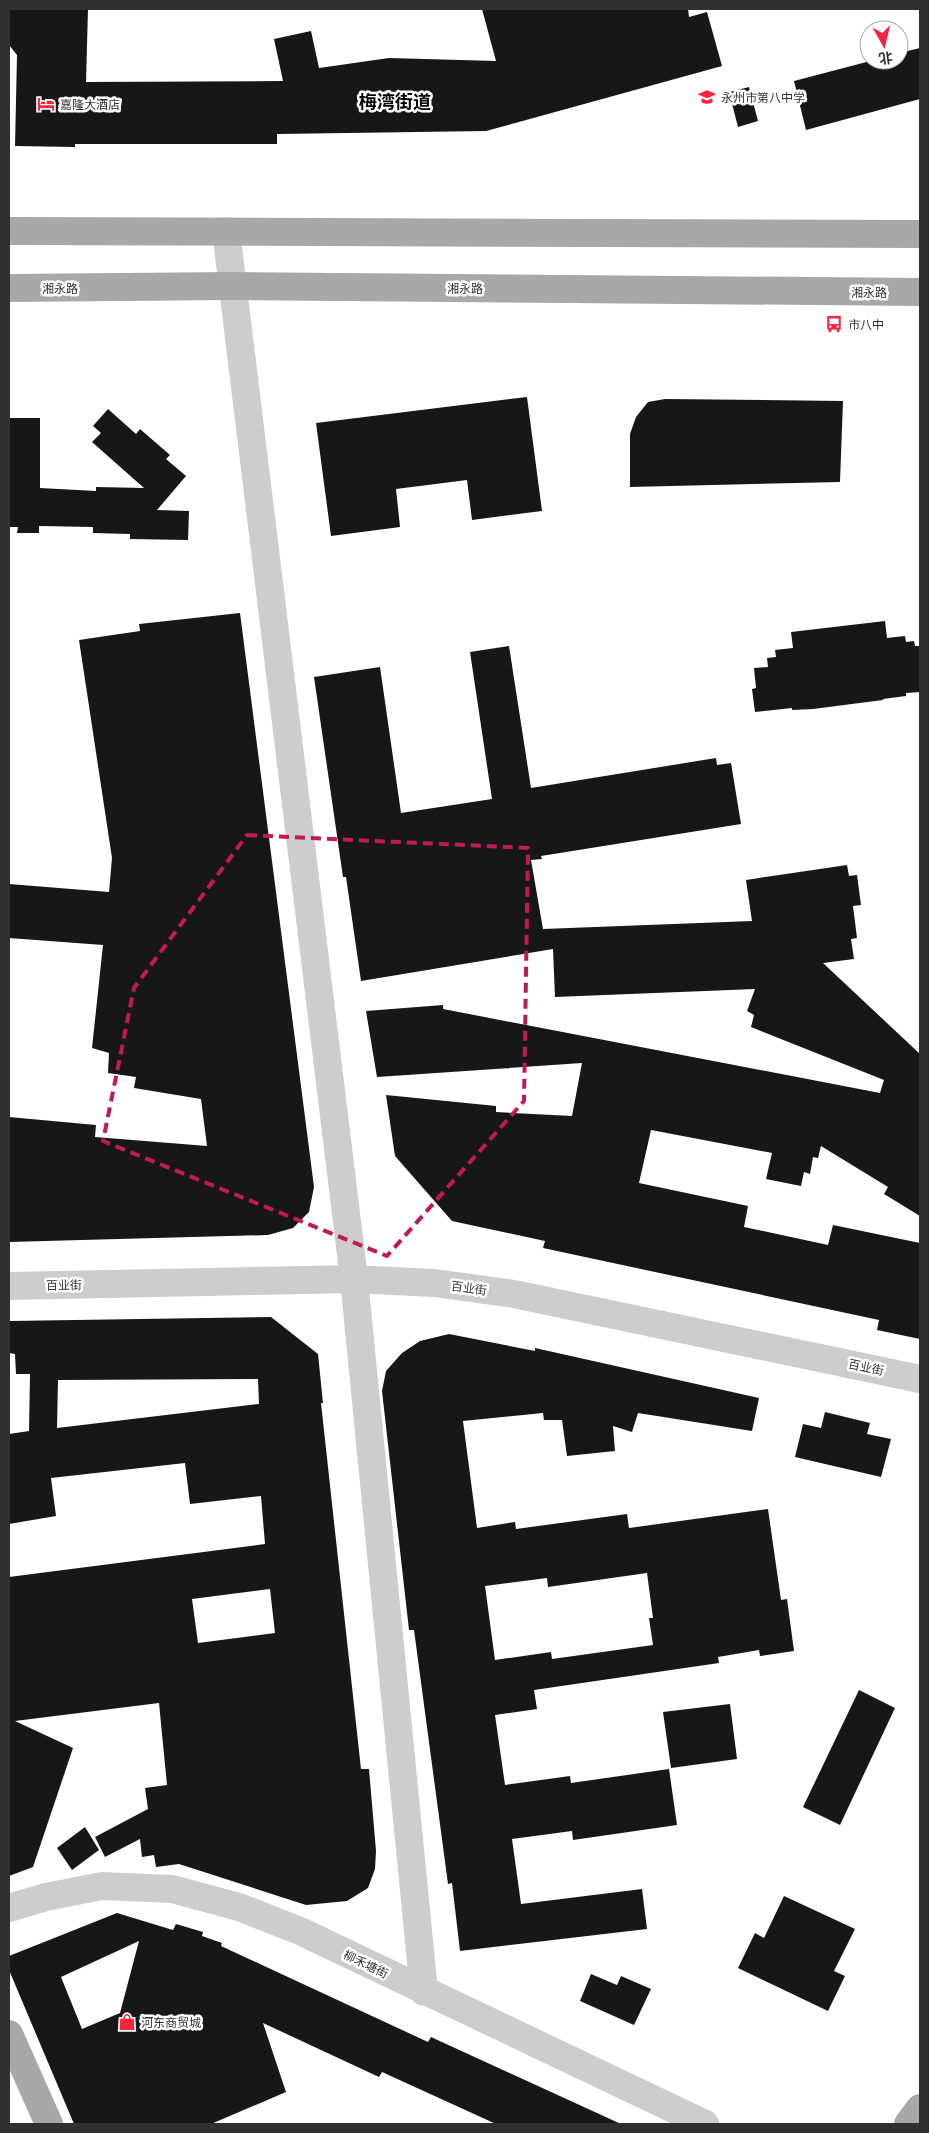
<svg xmlns="http://www.w3.org/2000/svg" width="929" height="2133" font-family="Inter,'Noto Sans SC',sans-serif">
<style>
.building{fill:#171717;fill-rule:evenodd}
.lines{fill:none;stroke-linecap:round;stroke-linejoin:round}
.minor{stroke:#cdcdcd;stroke-width:28}
.major{stroke:#a8a8a8;stroke-width:28}
.marked{fill:none;stroke:#c2185b;stroke-width:4;stroke-dasharray:10 6;stroke-linejoin:round}
.labels{text-anchor:middle;dominant-baseline:central;stroke-width:5;stroke-linejoin:round;paint-order:stroke}
.poi-label{font-size:12px;fill:#303030;stroke:#fff;text-anchor:start}
.street-label{font-size:12px;fill:#303030;stroke:#fff}
.district-label{font-size:18px;font-weight:bold;fill:#000;stroke:#fff}
</style>
<rect width="100%" height="100%" fill="#fff"/>
<g class="building">
<polygon points="9,9 88,9 86,82 283,81 274,39 311,31 319,68 389,58 496,61 482,9 688,9 689,17 707,12 722,66 486,131 277,134 277,144 75,144 75,147 15,146 17,55 9,45"/>
<polygon points="920,48 920,99 806,130 794,81 874,60 899,60 899,53"/>
<polygon points="749,87 758,121 738,127 729,92"/>
<polygon points="527,397 542,511 472,520 467,480 396,489 400,527 331,536 316,423"/>
<polygon points="665,399 843,401 840,482 630,487 630,434 636,417 648,402"/>
<polygon points="108,409 136,434 140,429 170,455 166,459 186,476 157,510 189,511 188,540 130,539 130,534 93,533 93,527 39,526 39,533 17,533 18,527 9,527 9,418 40,418 40,488 96,491 96,487 144,488 92,442 101,433 93,426"/>
<polygon points="240,613 314,1187 309,1212 293,1228 268,1235 9,1242 9,1117 96,1125 95,1137 207,1146 201,1099 134,1088 136,1077 108,1073 109,1053 92,1048 103,945 9,938 9,884 109,892 112,858 79,640 140,631 139,624"/>
<polygon points="885,621 887,638 905,636 906,642 914,641 915,646 920,646 920,692 906,693 906,696 883,699 883,700 813,709 792,710 792,708 755,712 752,689 756,688 754,668 768,667 767,658 776,657 775,650 793,648 791,632"/>
<polygon points="509,646 531,788 716,758 717,765 731,763 741,824 541,856 542,859 531,860 543,929 752,921 746,880 847,865 849,876 857,875 861,905 853,906 857,938 851,939 854,959 823,963 920,1054 920,1216 884,1194 888,1187 821,1146 818,1158 813,1157 810,1174 804,1172 801,1186 766,1179 772,1153 651,1130 639,1183 748,1206 744,1227 828,1245 833,1225 920,1243 920,1339 877,1330 879,1320 543,1248 545,1241 452,1221 395,1156 386,1095 496,1106 496,1112 572,1116 582,1063 377,1077 366,1011 443,1005 443,1009 880,1093 884,1080 751,1027 754,1015 747,1011 755,989 555,997 553,949 361,981 346,877 343,877 314,677 380,667 401,813 492,799 470,652"/>
<path d="M 271,1317 L 318,1354 L 323,1403 L 321,1403 L 361,1769 L 369,1769 L 376,1851 L 375,1869 L 368,1888 L 347,1901 L 306,1905 L 179,1864 L 156,1867 L 154,1855 L 142,1857 L 140,1839 L 105,1857 L 95,1837 L 148,1809 L 145,1788 L 167,1785 L 159,1703 L 15,1721 L 73,1748 L 33,1867 L 9,1876 L 9,1577 L 265,1544 L 261,1496 L 190,1504 L 185,1463 L 51,1478 L 56,1516 L 9,1524 L 9,1434 L 29,1431 L 30,1374 L 16,1374 L 15,1354 L 9,1353 L 9,1321 ZM 258,1379 L 259,1404 L 57,1428 L 58,1380 ZM 270,1589 L 275,1633 L 198,1643 L 192,1599 Z"/>
<path d="M 449,1334 L 535,1351 L 535,1348 L 759,1398 L 752,1431 L 638,1413 L 632,1432 L 613,1426 L 615,1451 L 567,1456 L 562,1420 L 544,1420 L 543,1413 L 463,1421 L 477,1528 L 515,1522 L 516,1529 L 627,1514 L 629,1528 L 768,1509 L 781,1600 L 787,1599 L 794,1651 L 760,1656 L 759,1650 L 718,1657 L 719,1663 L 534,1690 L 537,1709 L 495,1715 L 505,1785 L 570,1776 L 571,1783 L 669,1769 L 677,1825 L 573,1840 L 572,1831 L 512,1839 L 521,1904 L 642,1889 L 647,1929 L 460,1951 L 452,1883 L 448,1884 L 414,1630 L 409,1630 L 382,1391 L 386,1371 L 402,1353 L 420,1341 ZM 647,1573 L 653,1618 L 649,1618 L 653,1645 L 552,1659 L 551,1652 L 495,1660 L 485,1586 L 547,1578 L 548,1587 Z"/>
<polygon points="825,1412 870,1423 867,1434 891,1439 881,1477 795,1457 803,1424 821,1428"/>
<polygon points="859,1690 895,1708 840,1825 803,1807"/>
<polygon points="730,1704 737,1759 671,1768 663,1712"/>
<polygon points="85,1827 99,1850 72,1870 57,1848"/>
<polygon points="784,1896 855,1929 834,1971 845,1976 828,2011 738,1968 755,1933 764,1938"/>
<path d="M 117,1913 L 173,1930 L 176,1924 L 203,1932 L 202,1936 L 222,1943 L 221,1946 L 428,2042 L 431,2037 L 621,2124 L 496,2124 L 382,2072 L 379,2077 L 263,2023 L 286,2092 L 211,2124 L 74,2124 L 9,1970 L 9,1956 ZM 139,1941 L 120,2013 L 82,2029 L 61,1977 Z"/>
<polygon points="591,1974 617,1985 621,1976 651,1989 634,2025 580,2001"/>
</g>
<g class="lines">
<g class="minor">
<polyline points="226,231 354,1279 424,1992"/>
<polyline points="9,1286 354,1279 434,1283 514,1294 920,1379"/>
<polyline points="9,1908 46,1897 102,1886 172,1889 239,1907 300,1931 705,2124"/>
</g>
<g class="major">
<polyline points="9,231 920,234"/>
<polyline points="9,288 232,286 920,292"/>
<polyline points="9,2034 49,2124"/>
<polyline points="908,2124 920,2108"/>
</g>
</g>
<path class="marked" d="M 247,835 L 528,848 L 524,1101 L 387,1256 L 103,1141 L 134,988 Z"/>
<defs>
<g id="school-bare" transform="scale(1.35)"><path d="M0-5L7-2L0 1L-7-2ZM-4 1L0 2.5L4 1V4Q0 6-4 4Z" fill="#f5243e" stroke="#fff" stroke-width="2.5" paint-order="stroke"/></g>
<g id="hotel-bare" transform="scale(1.35)"><path d="M-6-4.5h1.5V1H6V5H4.5V3h-9V5H-6ZM-4 0a1.8 1.8 0 1 1 3.6 0ZM.5 0V-2.5h3Q6-2.5 6 0Z" fill="#f5243e" stroke="#fff" stroke-width="2.5" paint-order="stroke"/></g>
<g id="bus-bare" transform="scale(1.35)"><path d="M-5-6H5V4H4V6H2V4H-2V6H-4V4H-5ZM-3.5-4V0h7V-4ZM-3.5 1.2v1.5H-2V1.2ZM2 1.2v1.5H3.5V1.2Z" fill="#f5243e" stroke="#fff" stroke-width="2.5" paint-order="stroke"/></g>
<g id="shop-bare" transform="scale(1.35)"><path d="M-5-2.5h2.3a2.7 3.5 0 0 1 5.4 0H5L5.5 6h-11ZM-1.5-2.5h3a1.5 2.3 0 0 0-3 0Z" fill="#f5243e" stroke="#fff" stroke-width="2.5" paint-order="stroke"/></g>
</defs>
<g fill-rule="evenodd">
<use href="#school-bare" x="707" y="97"/>
<use href="#hotel-bare" x="46" y="104"/>
<use href="#bus-bare" x="834" y="324"/>
<use href="#shop-bare" x="127" y="2022"/>
</g>
<g class="labels">
<g class="poi-label">
<text x="721" y="97">永州市第八中学</text>
<text x="60" y="104">嘉隆大酒店</text>
<text x="848" y="324">市八中</text>
<text x="141" y="2022">河东商贸城</text>
</g>
<g class="street-label">
<text x="60" y="288">湘永路</text>
<text x="465" y="288">湘永路</text>
<text x="869" y="292">湘永路</text>
<text transform="translate(64 1285) rotate(-1)">百业街</text>
<text transform="translate(469 1288) rotate(8)">百业街</text>
<text transform="translate(866 1367) rotate(12)">百业街</text>
<text transform="translate(366 1964) rotate(26)">柳禾塘街</text>
</g>
<g class="district-label">
<text x="395" y="101">梅湾街道</text>
</g>
</g>
<rect width="929" height="2133" fill="none" stroke="#303030" stroke-width="20"/>
<g transform="translate(884 45) rotate(172)"><circle r="24" fill="#ffffff" stroke="#acacac"/>
<path d="M0-4L9 19L0 12L-9 19Z" fill="#f5243e"/>
<text y="-8" font-size="14" font-weight="bold" text-anchor="middle" fill="#303030">北</text>
</g>
</svg>
